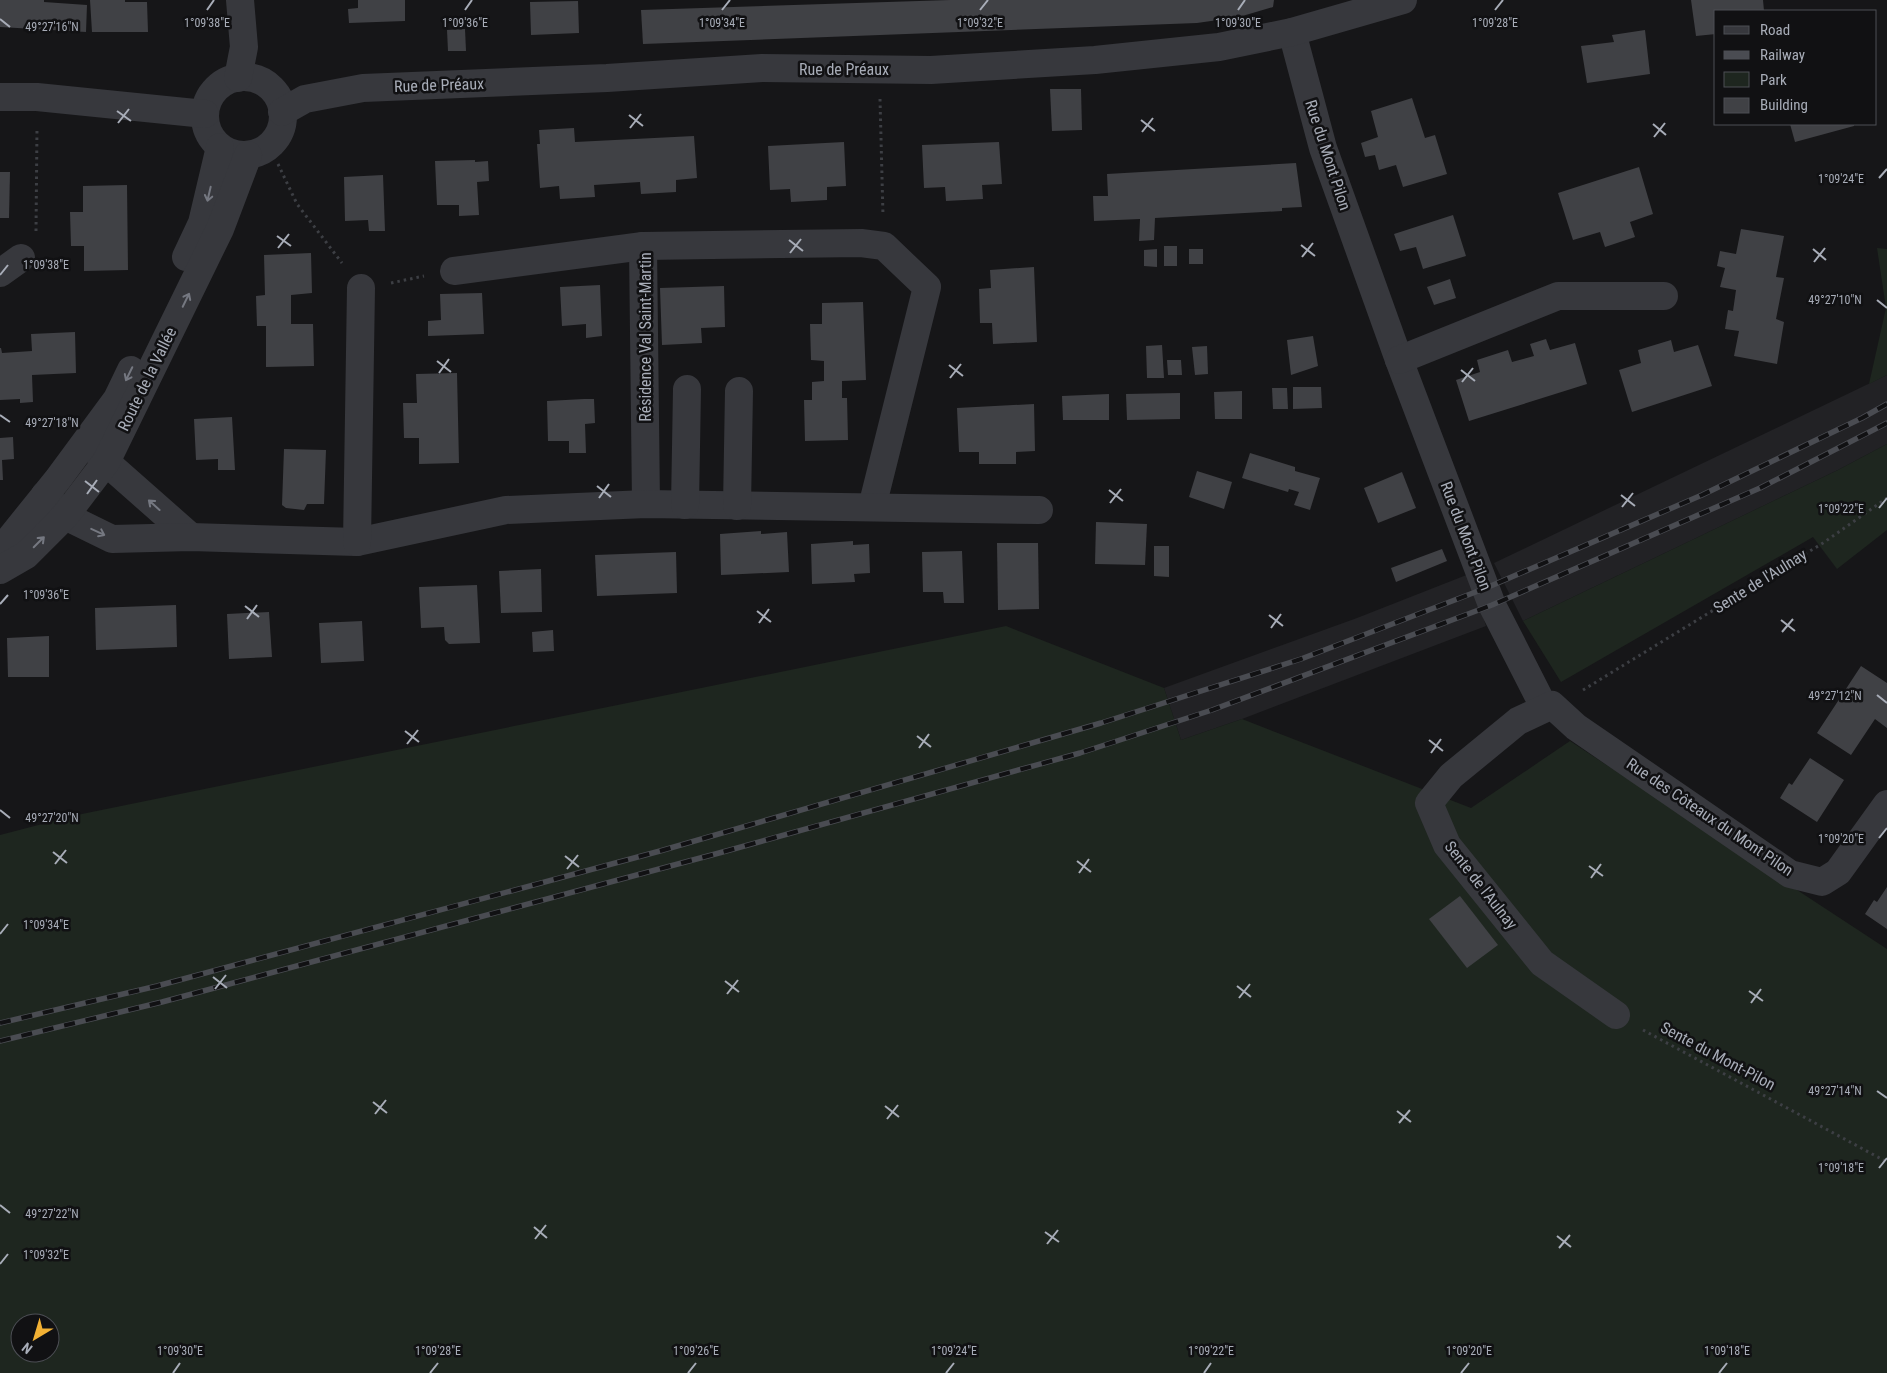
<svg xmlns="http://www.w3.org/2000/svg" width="1887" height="1373" font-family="'Roboto Condensed',sans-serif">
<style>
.built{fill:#222225}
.green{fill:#1e261f;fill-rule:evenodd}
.building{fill:#404145}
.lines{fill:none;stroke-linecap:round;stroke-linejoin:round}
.path{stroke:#3d3f44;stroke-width:3;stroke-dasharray:2.5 4;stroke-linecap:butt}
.minor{stroke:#37383d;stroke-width:28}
.rail-casing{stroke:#4a4c52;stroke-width:5.5}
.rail{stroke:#111113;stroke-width:4;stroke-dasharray:11;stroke-linecap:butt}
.oneway{stroke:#757881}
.ticks{fill:none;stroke:#a8adb8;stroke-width:2}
.labels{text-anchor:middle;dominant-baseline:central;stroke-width:5;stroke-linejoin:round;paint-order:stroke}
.street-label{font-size:16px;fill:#a8adb8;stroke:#111113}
.ticks-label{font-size:12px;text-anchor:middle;fill:#a8adb8;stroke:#111113;stroke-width:5;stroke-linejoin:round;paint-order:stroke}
</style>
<rect width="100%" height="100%" fill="#161618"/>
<g class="built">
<polygon points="1887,375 1887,444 1838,470 1523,621 1494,563"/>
<polygon points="1469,574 1486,626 1242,719 1181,740 1164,688 1357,618"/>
</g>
<g class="green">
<polygon points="1877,248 1887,249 1887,375 1869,384 1886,308"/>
<polygon points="1887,444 1887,530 1837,569 1813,537 1561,682 1523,621 1838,470"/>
<path d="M 1006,626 L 1164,688 L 1181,740 L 1242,719 L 1471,808 L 1570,741 L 1887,949 L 1887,1373 L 0,1373 L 0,835 L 77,815 ZM 20,1323 L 50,1323 L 50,1353 L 20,1353 Z"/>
</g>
<g class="building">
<polygon points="0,0 44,0 44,2 87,5 86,32 0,27"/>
<polygon points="90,0 125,0 125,2 147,2 148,32 92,32"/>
<polygon points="358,0 405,0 405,21 349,23 348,9 358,8"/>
<polygon points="950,0 1274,0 1273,7 1239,17 1197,23 643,44 641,10"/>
<polygon points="1691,0 1763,0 1764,11 1716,11 1716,34 1696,36"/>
<polygon points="578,1 579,33 531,35 530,2"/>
<polygon points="465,29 466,51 448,51 447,30"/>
<polygon points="1645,30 1650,74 1587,83 1581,46 1614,42 1612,35"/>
<polygon points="1050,89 1081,89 1082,130 1052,131"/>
<polygon points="1412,98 1425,138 1435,135 1447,174 1403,187 1396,165 1379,170 1375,155 1365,157 1361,143 1378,137 1371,111"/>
<polygon points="1790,124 1854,124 1854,126 1795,142"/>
<polygon points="574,128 575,142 694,136 697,178 676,180 676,192 641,194 640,182 594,185 595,197 560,199 559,186 540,188 537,144 540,144 539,130"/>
<polygon points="844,142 846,186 827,187 827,200 791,202 790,189 770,190 768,146"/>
<polygon points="999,142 1002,184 982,185 983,199 946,201 945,187 924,188 922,145"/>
<polygon points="475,160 475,162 488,161 489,181 477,182 479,215 459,216 459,205 437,205 435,161"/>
<polygon points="1296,163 1302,207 1282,208 1282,211 1155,218 1154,240 1139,241 1140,219 1094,221 1093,196 1108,196 1107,174"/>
<polygon points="1639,167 1653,214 1630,222 1635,237 1605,247 1600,232 1573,240 1558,193"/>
<polygon points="0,172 10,172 9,218 0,218"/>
<polygon points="383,175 385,231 369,231 368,220 345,221 344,177"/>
<polygon points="127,185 128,270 84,271 84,246 71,246 70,212 83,212 83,186"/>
<polygon points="1453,215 1466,256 1423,269 1416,247 1400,251 1394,234"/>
<polygon points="1741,229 1784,236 1776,277 1784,278 1776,319 1784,322 1777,364 1734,356 1739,331 1725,329 1728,310 1733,311 1736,290 1720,287 1725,268 1717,266 1720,251 1736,254"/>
<rect x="1164" y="246" width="13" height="20"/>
<polygon points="1157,249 1157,267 1144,266 1144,250"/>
<rect x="1189" y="249" width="14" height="15"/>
<polygon points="311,253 312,293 291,295 291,324 313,324 314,366 266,367 266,326 257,326 256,296 265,295 264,255"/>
<polygon points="1034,267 1037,342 993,344 992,323 980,323 979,289 991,288 990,270"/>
<polygon points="1450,279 1456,298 1434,305 1427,287"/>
<polygon points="600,285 602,336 586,338 586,324 562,326 560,287"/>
<polygon points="724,286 725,327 701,328 702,343 662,345 660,288"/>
<polygon points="482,293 484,334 428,336 428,321 441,320 440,294"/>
<polygon points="863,302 866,380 842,381 842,398 847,398 848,440 805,441 804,400 812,400 812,382 824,381 824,361 811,360 810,324 822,324 822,303"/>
<polygon points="75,332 76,373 32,375 33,402 20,403 20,399 0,400 0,348 1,348 2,353 32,351 31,334"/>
<polygon points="1313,336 1318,366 1291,375 1287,340"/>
<polygon points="1546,339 1550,350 1575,343 1587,384 1469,421 1456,380 1480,372 1477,360 1508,350 1512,362 1534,356 1530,344"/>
<polygon points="1671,340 1674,352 1698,345 1712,386 1632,412 1619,370 1641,363 1638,350"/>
<polygon points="1162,345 1164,378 1147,378 1146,346"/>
<polygon points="1207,346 1208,374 1195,375 1192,347"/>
<polygon points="1167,360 1181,360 1182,375 1168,375"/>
<polygon points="457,373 459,463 419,464 419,438 404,438 403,403 417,403 416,374"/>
<polygon points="1293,387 1321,387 1322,408 1293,409"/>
<polygon points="1272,388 1287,388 1288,409 1273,409"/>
<polygon points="1242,391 1242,419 1215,419 1214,392"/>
<polygon points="1180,393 1180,419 1127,420 1126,394"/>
<polygon points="1109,394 1109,420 1063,420 1062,396"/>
<polygon points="584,399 594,399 595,423 585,424 586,453 569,453 569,441 548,441 547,401"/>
<polygon points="1034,404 1035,451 1016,452 1016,464 979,464 979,452 959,452 957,408"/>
<polygon points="232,417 235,470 218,470 218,459 196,460 194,419"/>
<polygon points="13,437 14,459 2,460 3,480 0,480 0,438"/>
<polygon points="284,449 326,450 324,504 307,504 304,510 286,508 282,505"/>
<polygon points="1250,453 1295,467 1295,471 1320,478 1310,510 1294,505 1299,492 1289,489 1288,492 1242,478"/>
<polygon points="1197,471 1232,482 1224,509 1189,497"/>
<polygon points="1402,472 1416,508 1378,523 1364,488"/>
<polygon points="1096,522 1147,524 1145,565 1095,564"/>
<polygon points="761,531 761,534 787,532 789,572 721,575 720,534"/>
<polygon points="853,541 853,545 869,544 870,573 854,574 855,582 812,584 811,544"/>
<polygon points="997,543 1038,543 1039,609 998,610"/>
<polygon points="1154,546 1169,546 1169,577 1154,576"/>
<polygon points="1442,549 1447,561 1396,582 1391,568"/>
<polygon points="962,551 964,603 944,603 943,592 923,592 922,552"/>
<polygon points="676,552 677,593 597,596 595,555"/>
<polygon points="541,569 542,612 501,613 499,571"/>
<polygon points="477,585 480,643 449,644 445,640 444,627 421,628 419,587"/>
<polygon points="176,605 177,647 96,650 95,608"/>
<polygon points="269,612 272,657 229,659 227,614"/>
<polygon points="362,621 364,661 321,663 319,623"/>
<polygon points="553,630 554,651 533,652 532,632"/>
<polygon points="49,636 49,677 8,677 7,638"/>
<polygon points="1861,666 1887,683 1887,728 1875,719 1851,755 1817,733"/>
<polygon points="1810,758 1844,780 1817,822 1780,798 1789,783 1792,785"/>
<polygon points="1887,887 1887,929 1865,914 1874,900 1877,902"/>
<polygon points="1460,896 1498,945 1467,968 1429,919"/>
</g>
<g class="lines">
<g class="path">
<polyline points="880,99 883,216"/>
<polyline points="278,164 297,204 342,263"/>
<polyline points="36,231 37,127"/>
<polyline points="391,283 424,276"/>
<polyline points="1583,690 1823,543 1887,498"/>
<polyline points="1643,1030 1887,1162"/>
</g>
<g class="minor">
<polyline points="1292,32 1323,148 1399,360 1492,605 1544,707"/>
<circle cx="244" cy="116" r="39"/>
<polyline points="238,78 244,47 240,0"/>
<polyline points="0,97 37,97 205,114"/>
<polyline points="282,112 305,99 363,88 607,78 762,68 931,70 1095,60 1219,47 1292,32 1403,0"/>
<polyline points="643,246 646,504"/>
<polyline points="186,257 202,223 220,147"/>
<polyline points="454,271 643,246 861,243 884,246 927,287 872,507"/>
<polyline points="0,273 21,258"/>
<polyline points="1399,360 1558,296 1664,296"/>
<polyline points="94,449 106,462 191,537"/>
<polyline points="45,495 65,516 112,539 191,537 357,542 506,510 646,504 1039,510"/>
<polyline points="685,505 687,389"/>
<polyline points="737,506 739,391"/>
<polyline points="357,542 361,288"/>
<polyline points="0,551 58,479 117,399 131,370"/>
<polyline points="0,570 26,555 65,516 106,462 220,229 248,155"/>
<polyline points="1616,1015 1542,963 1447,845 1429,803 1451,776 1518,721 1552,705 1576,727 1790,874 1822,882 1838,872 1887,804"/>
</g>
<g class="rail-casing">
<g id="rail">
<polyline points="0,1023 157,986 660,851 1101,723 1301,659 1486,588 1702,495 1862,418 1887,404"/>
<polyline points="0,1041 162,1002 719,853 1080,753 1212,710 1492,605 1760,488 1887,423"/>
</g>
</g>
<use href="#rail" class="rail"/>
</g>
<defs><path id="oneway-shaft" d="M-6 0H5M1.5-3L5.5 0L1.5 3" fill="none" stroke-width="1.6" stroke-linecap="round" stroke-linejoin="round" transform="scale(1.25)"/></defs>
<g class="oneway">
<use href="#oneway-shaft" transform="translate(209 194) rotate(103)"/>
<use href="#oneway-shaft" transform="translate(186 300) rotate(-64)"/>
<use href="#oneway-shaft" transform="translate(129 374) rotate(116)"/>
<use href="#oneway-shaft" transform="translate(154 505) rotate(-138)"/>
<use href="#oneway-shaft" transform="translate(98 532) rotate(25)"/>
<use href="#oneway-shaft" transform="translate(39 542) rotate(-45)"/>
</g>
<path class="ticks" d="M 207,10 L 214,0M 465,10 L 472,0M 722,10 L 730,0M 980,10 L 988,0M 1238,10 L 1245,0M 1495,10 L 1503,0M 0,19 L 10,27M 117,111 L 131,121M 629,115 L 643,126M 1141,120 L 1155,131M 118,123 L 129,109M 1653,124 L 1666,135M 630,128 L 641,114M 1142,132 L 1153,118M 1654,137 L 1665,123M 1879,178 L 1887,169M 277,236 L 291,246M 789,240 L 803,251M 1301,245 L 1315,256M 278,248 L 289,234M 1813,249 L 1826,260M 790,253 L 801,239M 1302,257 L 1313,243M 1814,262 L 1825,248M 0,275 L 8,265M 1877,300 L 1887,308M 437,361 L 451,372M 949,365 L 963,376M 1461,370 L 1475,381M 439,373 L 449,359M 950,378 L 961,364M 1462,382 L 1473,368M 0,415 L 10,422M 85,481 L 99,492M 597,486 L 611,497M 1109,490 L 1123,501M 87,494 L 97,480M 1621,495 L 1635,506M 599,498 L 609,484M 1110,503 L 1121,489M 1622,507 L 1633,493M 1879,508 L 1887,498M 0,604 L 8,595M 245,606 L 259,617M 757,611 L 771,622M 1269,615 L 1283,626M 247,619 L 257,605M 1781,620 L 1795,631M 759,623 L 769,609M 1271,628 L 1281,614M 1782,632 L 1793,619M 1877,695 L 1887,703M 405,731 L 419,742M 917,736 L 931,747M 1429,740 L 1443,751M 407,744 L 418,730M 919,748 L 929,734M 1431,753 L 1441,739M 0,810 L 10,818M 1879,838 L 1887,828M 53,852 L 67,863M 565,856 L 579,867M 1077,861 L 1091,872M 55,864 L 66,850M 1589,866 L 1603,876M 567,869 L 578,855M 1079,873 L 1089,859M 1591,878 L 1601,864M 0,934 L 8,924M 213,977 L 227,988M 725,981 L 739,992M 1237,986 L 1251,997M 215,989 L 226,975M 1749,991 L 1763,1001M 727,994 L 738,980M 1239,998 L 1250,984M 1751,1003 L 1761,989M 1877,1091 L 1887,1098M 373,1102 L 387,1113M 885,1106 L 899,1117M 1397,1111 L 1411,1122M 375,1114 L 386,1100M 887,1119 L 898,1105M 1399,1123 L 1410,1110M 1879,1168 L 1887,1158M 0,1205 L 10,1213M 534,1227 L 547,1238M 1045,1232 L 1059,1242M 1557,1236 L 1571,1247M 535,1239 L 546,1225M 1047,1244 L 1058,1230M 1559,1248 L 1570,1235M 0,1264 L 8,1254M 173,1373 L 180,1363M 430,1373 L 438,1363M 688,1373 L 696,1363M 946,1373 L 954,1363M 1204,1373 L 1211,1363M 1461,1373 L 1469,1363M 1719,1373 L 1727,1363"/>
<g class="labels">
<g class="street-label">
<text x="844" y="69">Rue de Préaux</text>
<text transform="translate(439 85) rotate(-2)">Rue de Préaux</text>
<text transform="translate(1328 155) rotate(72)">Rue du Mont Pilon</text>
<text transform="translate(645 337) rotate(-90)">Résidence Val Saint-Martin</text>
<text transform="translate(147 379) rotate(-64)">Route de la Vallée</text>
<text transform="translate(1466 536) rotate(69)">Rue du Mont Pilon</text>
<text transform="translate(1760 581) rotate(-32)">Sente de l'Aulnay</text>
<text transform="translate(1710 817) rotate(34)">Rue des Côteaux du Mont Pilon</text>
<text transform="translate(1481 885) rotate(52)">Sente de l'Aulnay</text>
<text transform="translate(1718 1056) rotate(28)">Sente du Mont-Pilon</text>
</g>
</g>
<g class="ticks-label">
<text x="207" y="27">1°09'38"E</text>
<text x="465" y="27">1°09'36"E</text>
<text x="722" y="27">1°09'34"E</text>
<text x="980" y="27">1°09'32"E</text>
<text x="1238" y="27">1°09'30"E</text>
<text x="1495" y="27">1°09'28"E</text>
<text x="52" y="31">49°27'16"N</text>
<text x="1841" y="183">1°09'24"E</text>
<text x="46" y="269">1°09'38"E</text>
<text x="1835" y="304">49°27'10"N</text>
<text x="52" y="427">49°27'18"N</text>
<text x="1841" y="513">1°09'22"E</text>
<text x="46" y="599">1°09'36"E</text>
<text x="1835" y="700">49°27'12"N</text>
<text x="52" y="822">49°27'20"N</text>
<text x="1841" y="843">1°09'20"E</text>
<text x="46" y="929">1°09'34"E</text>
<text x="1835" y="1095">49°27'14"N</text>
<text x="1841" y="1172">1°09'18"E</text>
<text x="52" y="1218">49°27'22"N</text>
<text x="46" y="1259">1°09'32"E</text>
<text x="180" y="1355">1°09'30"E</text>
<text x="438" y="1355">1°09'28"E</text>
<text x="696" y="1355">1°09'26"E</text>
<text x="954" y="1355">1°09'24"E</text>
<text x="1211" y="1355">1°09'22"E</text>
<text x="1469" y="1355">1°09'20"E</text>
<text x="1727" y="1355">1°09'18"E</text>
</g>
<rect x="1714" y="10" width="162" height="115" fill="#111113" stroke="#4d4f55"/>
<rect x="1724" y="26" width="25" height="8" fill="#37383d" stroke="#4d4f55"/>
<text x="1760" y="35" font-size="15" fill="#a8adb8">Road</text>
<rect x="1724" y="51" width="25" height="8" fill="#4a4c52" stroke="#4d4f55"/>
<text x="1760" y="60" font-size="15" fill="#a8adb8">Railway</text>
<rect x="1724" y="72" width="25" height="15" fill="#1e261f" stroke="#4d4f55"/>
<text x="1760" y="85" font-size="15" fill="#a8adb8">Park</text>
<rect x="1724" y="98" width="25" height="15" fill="#404145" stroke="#4d4f55"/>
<text x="1760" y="110" font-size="15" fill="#a8adb8">Building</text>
<g transform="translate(35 1338) rotate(218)"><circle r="24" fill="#111113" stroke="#4d4f55"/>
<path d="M0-4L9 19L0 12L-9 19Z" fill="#f2b134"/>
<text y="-8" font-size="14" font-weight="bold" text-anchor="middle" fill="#a8adb8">N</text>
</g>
</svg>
